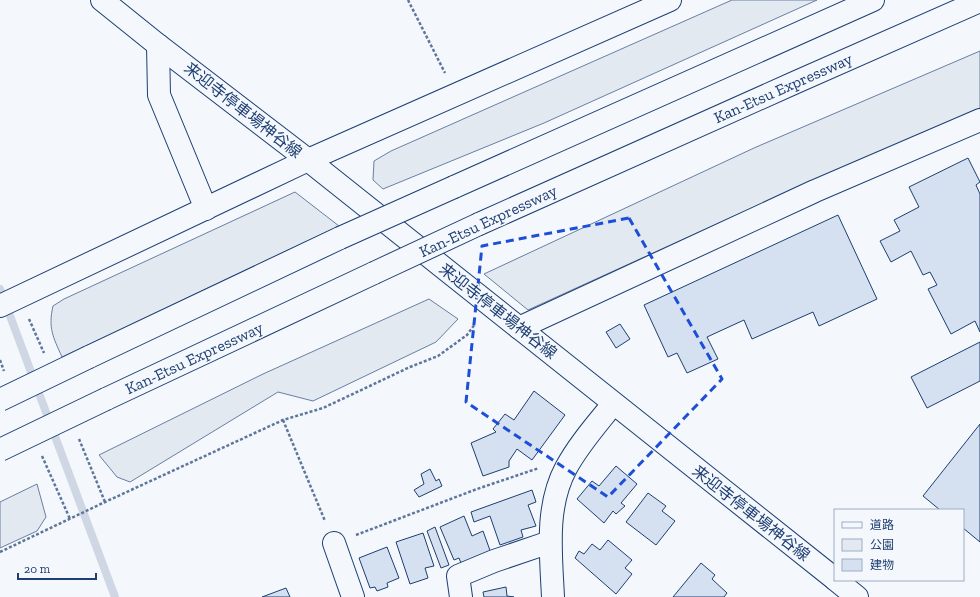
<svg xmlns="http://www.w3.org/2000/svg" width="980" height="597" font-family="'Zilla Slab','Noto Sans JP',serif">
<style>
.green{fill:#e3e9f0;stroke:#687fa3}
.lines{fill:none;stroke-linecap:round;stroke-linejoin:round}
.stream{stroke:#cfd7e4;stroke-width:8}
.building{fill:#d5e0f0;stroke:#1d3f73}
.minor-casing{stroke:#1d3f73;stroke-width:24}
.major-casing{stroke:#1d3f73;stroke-width:24}
.highway-casing{stroke:#1d3f73;stroke-width:24}
.path{stroke:#5e769c;stroke-width:2.5;stroke-dasharray:3 2;stroke-linecap:butt}
.minor{stroke:#f4f7fb;stroke-width:22}
.major{stroke:#f4f7fb;stroke-width:22}
.highway{stroke:#f4f7fb;stroke-width:22}
.highway-bridge-casing{stroke:#1d3f73;stroke-width:24;stroke-linecap:butt}
.highway-bridge{stroke:#f4f7fb;stroke-width:22}
.marked{fill:none;stroke:#1d4ed8;stroke-width:3;stroke-dasharray:8 5;stroke-linejoin:round}
.labels{text-anchor:middle;dominant-baseline:central;stroke-width:3;stroke-linejoin:round;paint-order:stroke}
.street-label{font-size:16px;fill:#1d3f73;stroke:#f4f7fb}
</style>
<rect width="100%" height="100%" fill="#f4f7fb"/>
<g class="green">
<polygon points="732,0 817,0 544,123 383,189 373,180 374,161 391,151"/>
<polygon points="980,51 980,108 732,217 528,310 484,274 754,148"/>
<path d="M 295,192 L 339,226 L 62,357 C 53,337 48,328 53,306 L 64,299 Z"/>
<polygon points="429,299 458,319 436,342 313,401 278,392 130,482 117,477 99,455 263,374"/>
<polygon points="37,484 46,517 37,531 0,548 0,502"/>
</g>
<g class="lines">
<polyline class="stream" points="0,289 115,597"/>
</g>
<g class="building">
<polygon points="968,158 980,182 976,185 980,194 980,332 975,321 951,334 928,289 937,285 930,272 923,275 911,251 891,262 880,241 900,231 894,220 919,207 909,187"/>
<polygon points="838,215 877,299 819,326 813,312 752,339 744,320 707,337 718,359 687,373 677,353 668,357 644,305"/>
<polygon points="620,324 630,339 616,348 606,332"/>
<polygon points="980,342 980,381 927,408 911,377"/>
<polygon points="534,391 565,415 532,460 517,449 509,461 509,467 483,476 471,443 496,432 493,429 505,414 514,420"/>
<polygon points="980,424 980,542 963,528 963,510 940,510 923,496"/>
<polygon points="616,466 637,484 621,503 625,506 616,514 613,511 604,523 577,499 592,481 599,486"/>
<polygon points="430,469 436,481 439,479 442,486 419,497 414,490 424,484 421,474"/>
<polygon points="532,490 536,502 528,505 536,526 521,530 523,537 500,545 490,516 474,522 471,512"/>
<polygon points="648,493 666,506 662,511 675,521 656,545 626,522"/>
<polygon points="464,516 472,536 483,531 492,556 461,563 459,558 454,560 440,527"/>
<polygon points="435,527 449,565 441,568 427,531"/>
<polygon points="423,533 434,566 425,568 428,578 410,584 396,542"/>
<polygon points="608,540 632,560 625,568 632,574 616,594 575,558 579,551 584,554 592,544 600,550"/>
<polygon points="387,547 399,578 387,583 388,587 377,591 375,587 370,588 359,558"/>
<polygon points="701,563 715,575 712,579 727,593 724,597 673,597"/>
<polygon points="506,587 507,596 514,597 484,597 483,592"/>
<polygon points="286,588 290,597 262,597"/>
</g>
<g class="lines">
<g class="minor-casing">
<g id="minor">
<polyline points="158,45 159,95 206,209"/>
<polyline points="0,306 308,160 670,0"/>
<polyline points="519,328 815,191 980,120"/>
<polyline points="334,543 353,597"/>
<polyline points="461,597 458,576 494,561 550,542"/>
<path d="M 553,597 C 551,554 545,507 566,468 C 579,444 597,424 613,404"/>
</g>
</g>
<g class="major-casing">
<g id="major">
<polyline points="102,0 158,45 308,160 835,579"/>
<polyline points="836,580 857,597"/>
</g>
</g>
<g class="highway-casing">
<g id="highway">
<polyline points="454,187 873,0"/>
<polyline points="479,224 794,83 980,1"/>
<polyline points="89,357 340,238"/>
<polyline points="106,399 374,273"/>
</g>
</g>
<g class="path">
<polyline points="408,0 445,73"/>
<polyline points="29,319 44,353"/>
<polyline points="0,360 4,371"/>
<polyline points="283,420 325,521"/>
<polyline points="79,439 105,502"/>
<polyline points="42,456 70,519"/>
<polyline points="356,535 477,489 539,468"/>
<polyline points="0,552 105,502 283,420 323,408 410,367 438,356 467,335 475,324"/>
</g>
<use href="#minor" class="minor"/>
<use href="#major" class="major"/>
<use href="#highway" class="highway"/>
<g class="highway-bridge-casing">
<g id="highway-bridge">
<polyline points="340,238 454,187"/>
<polyline points="374,273 479,224"/>
<polyline points="0,400 89,357"/>
<polyline points="0,450 106,399"/>
</g>
</g>
<use href="#highway-bridge" class="highway-bridge"/>
</g>
<path class="marked" d="M 629,218 L 722,379 L 608,497 L 466,402 L 482,246 Z"/>
<g class="labels">
<g class="street-label">
<text transform="translate(783 88) rotate(-24)">Kan-Etsu Expressway</text>
<text transform="translate(243 110) rotate(38)">来迎寺停車場神谷線</text>
<text transform="translate(488 221) rotate(-25)">Kan-Etsu Expressway</text>
<text transform="translate(498 311) rotate(38)">来迎寺停車場神谷線</text>
<text transform="translate(194 358) rotate(-25)">Kan-Etsu Expressway</text>
<text transform="translate(751 513) rotate(38)">来迎寺停車場神谷線</text>
</g>
</g>
<rect x="834" y="509" width="130" height="72" fill="#f4f7fb" stroke="#9eadc5"/>
<rect x="842" y="522" width="20" height="6" fill="#f4f7fb" stroke="#9eadc5"/>
<text x="870" y="529" font-size="12" fill="#1d3f73">道路</text>
<rect x="842" y="539" width="20" height="12" fill="#e3e9f0" stroke="#9eadc5"/>
<text x="870" y="549" font-size="12" fill="#1d3f73">公園</text>
<rect x="842" y="559" width="20" height="12" fill="#d5e0f0" stroke="#9eadc5"/>
<text x="870" y="569" font-size="12" fill="#1d3f73">建物</text>
<path d="M18 573v6h78v-6" fill="none" stroke="#1d3f73" stroke-width="2"/>
<text x="24" y="573" font-size="12" fill="#1d3f73" stroke="#f4f7fb" stroke-width="3" paint-order="stroke">20 m</text>
</svg>
